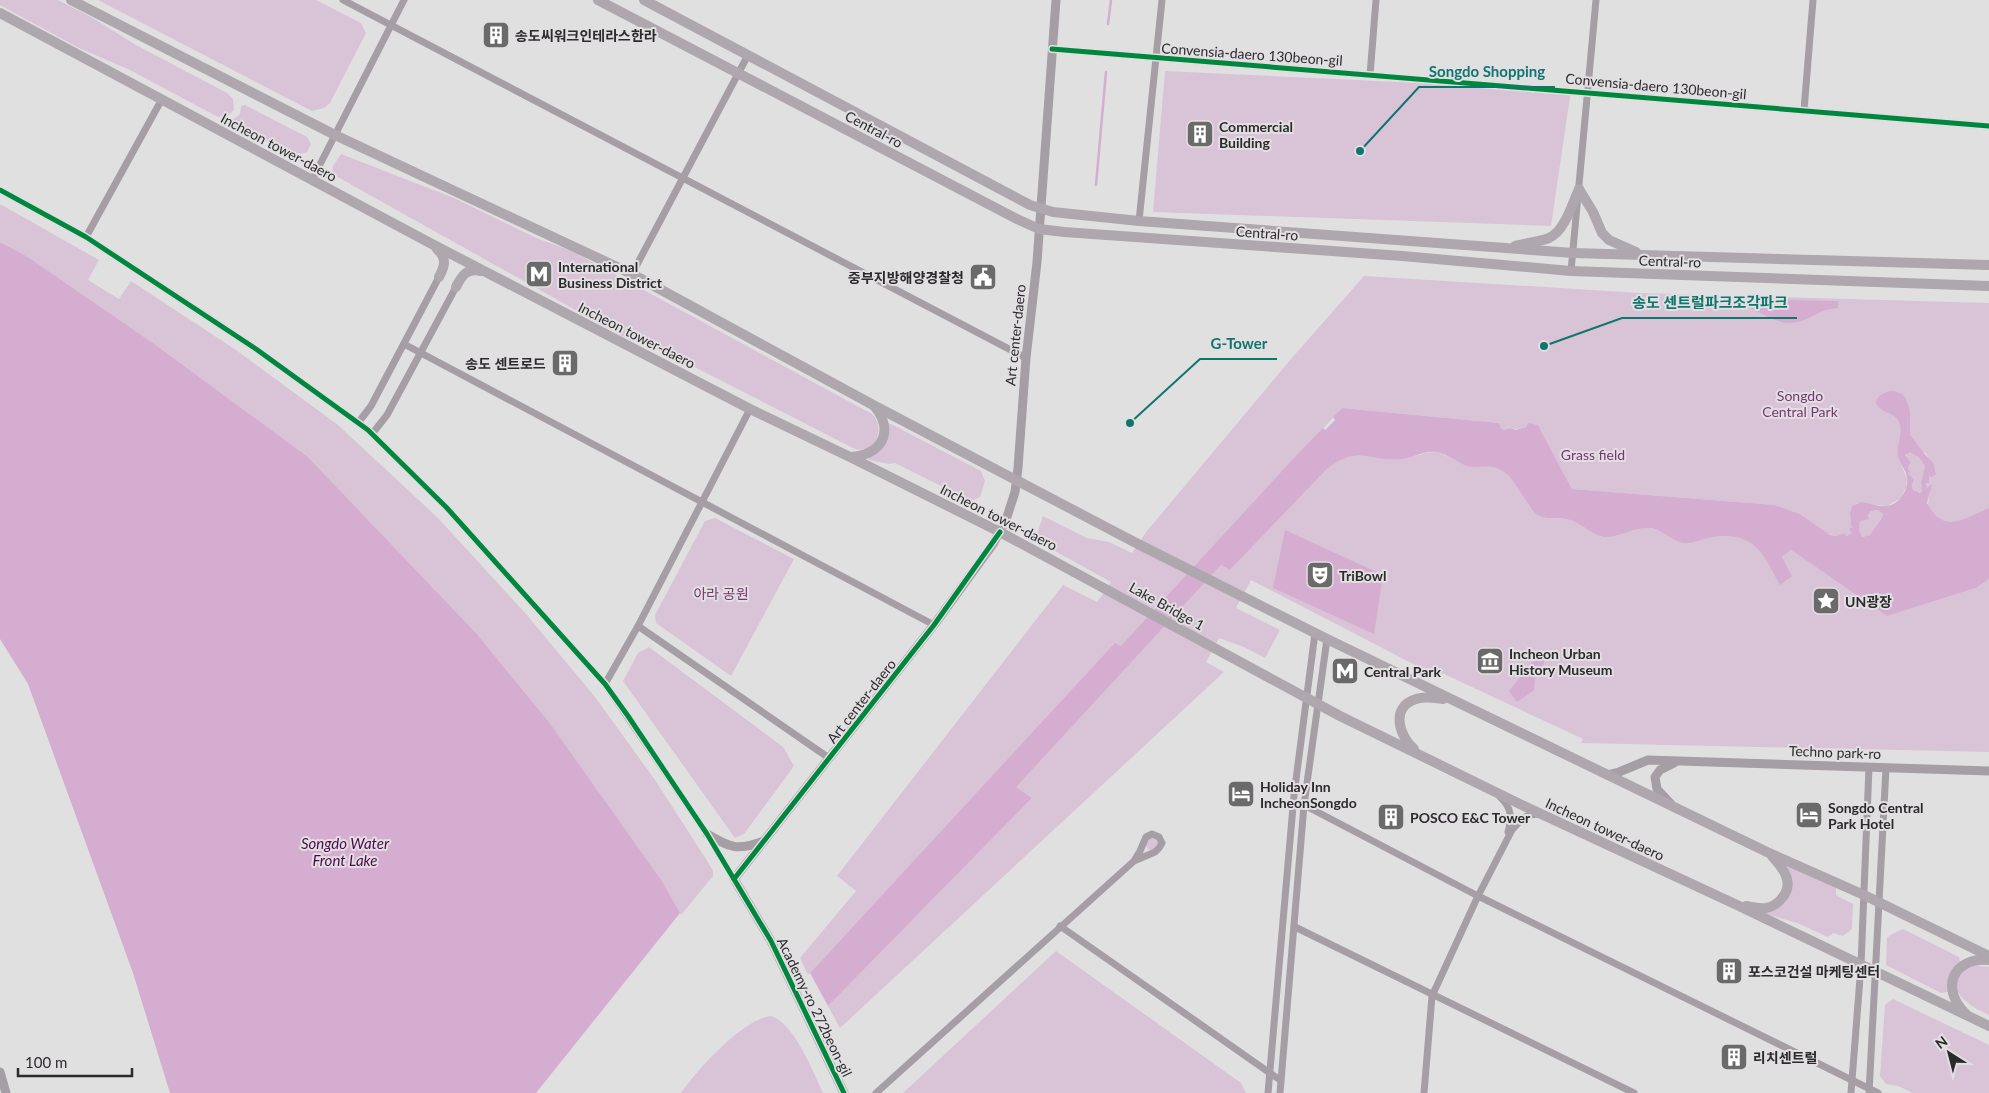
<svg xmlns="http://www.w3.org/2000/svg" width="1989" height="1093" font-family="Lato,'Noto Sans KR',sans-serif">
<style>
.green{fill:#d9c3d7}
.water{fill:#d4add0;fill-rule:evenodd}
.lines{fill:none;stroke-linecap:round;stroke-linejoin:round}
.stream{stroke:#d4add0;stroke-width:2.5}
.minor{stroke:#a69ea5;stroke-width:7}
.tertiary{stroke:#a69ea5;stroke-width:9}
.secondary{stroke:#aea7ad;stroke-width:10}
.cycleway-casing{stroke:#e2dfe2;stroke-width:8}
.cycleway{stroke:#00873e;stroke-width:5}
.labels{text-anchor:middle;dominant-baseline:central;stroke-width:4;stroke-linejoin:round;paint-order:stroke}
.poi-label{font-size:14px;font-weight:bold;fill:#2c2b2c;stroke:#e2dfe2;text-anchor:start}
.street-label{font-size:14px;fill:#2c2b2c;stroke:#e2dfe2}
.park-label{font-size:14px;fill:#773573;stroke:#e2dfe2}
.water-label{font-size:15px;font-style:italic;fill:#4c094a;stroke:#e2dfe2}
.leader{fill:none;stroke:#0f766e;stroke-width:2}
.callout-dot{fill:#0f766e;stroke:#e2dfe2;stroke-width:2}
.callout-label{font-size:15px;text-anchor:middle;font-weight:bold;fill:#0f766e;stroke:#e2dfe2;stroke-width:4;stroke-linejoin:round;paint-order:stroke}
</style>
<rect width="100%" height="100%" fill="#e1e0e1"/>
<g class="green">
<polygon points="0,0 58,0 91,17 136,45 227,93 233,99 234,110 229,115 218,117 130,70 79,48 0,5"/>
<polygon points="98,0 316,0 361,23 366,33 330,103 324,108 312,111"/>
<polygon points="1165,71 1571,90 1551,226 1153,212"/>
<path d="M 245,105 L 307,137 L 311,144 L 307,152 C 292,160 253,131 232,127 L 230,122 L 240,114 L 241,106 Z"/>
<path d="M 341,154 L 454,198 L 536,238 L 572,251 L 872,414 C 887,428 874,457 853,448 L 673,356 L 622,336 L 334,175 L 332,173 L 333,166 Z"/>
<polygon points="0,204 99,260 88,280 119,299 131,281 236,350 338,425 437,517 526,614 595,697 655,780 706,859 713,871 713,876 681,915 662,881 549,722 476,633 308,457 153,343 28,257 0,242"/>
<path d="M 1364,276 L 1640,293 L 1989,303 L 1989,508 C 1962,520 1948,535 1928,505 L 1930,488 L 1927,488 L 1925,483 L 1929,483 L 1929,476 L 1933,476 L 1936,473 L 1926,453 L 1922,452 L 1910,434 L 1899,460 L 1907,479 L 1906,487 L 1901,498 L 1887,506 L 1857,503 L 1850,509 L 1851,525 L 1853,527 L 1851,529 L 1852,533 L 1847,536 L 1844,533 L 1837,536 L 1828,534 L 1800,514 L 1775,505 L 1572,489 L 1538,425 L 1528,424 C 1526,429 1516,430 1510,428 L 1504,430 L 1501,428 L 1499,423 L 1342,408 L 1121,647 L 1115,644 L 808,975 L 800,958 L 856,891 L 837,876 L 1063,585 L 1097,602 L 1111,582 L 1035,540 L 1043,516 L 1087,538 L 1109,542 L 1132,553 L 1147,531 L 1291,359 Z"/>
<polygon points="889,423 981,471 985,481 980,497 971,501 895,463 889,464 869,460 868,458 886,424"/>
<path d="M 1435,452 C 1449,455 1455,462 1467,465 C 1479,469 1493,463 1504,471 C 1518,482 1524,503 1537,515 C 1547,521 1560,516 1571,520 C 1583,524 1592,537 1606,537 C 1614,537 1621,534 1628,531 C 1648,523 1663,531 1679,542 C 1702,538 1735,528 1755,544 C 1761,549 1763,558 1769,562 C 1776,568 1785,572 1792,576 L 1782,557 L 1791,550 L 1887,616 L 1976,588 L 1989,579 L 1989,752 L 1581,743 L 1583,739 L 1444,674 L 1419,667 L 1251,580 L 1236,608 L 1280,630 L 1265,658 L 1244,647 L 1219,638 L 1206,662 L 1224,672 L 840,1028 L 828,1006 L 1032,798 L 1015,787 L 1221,565 L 1230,570 L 1326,470 C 1358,443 1368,462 1401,459 C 1413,458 1423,452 1435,452 Z"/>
<polygon points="1908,452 1913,452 1925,466 1921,482 1922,491 1920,493 1915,492 1912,487 1914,481 1908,473 1911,472 1908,469 1908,466 1913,460 1909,462 1905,457"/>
<path d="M 1878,510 L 1883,514 C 1881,522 1874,527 1870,535 L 1862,537 L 1859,530 L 1860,521 L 1869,518 L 1868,515 L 1871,511 Z"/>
<polygon points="715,518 794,559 731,676 656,623 655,615 705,521"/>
<polygon points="649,647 783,747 794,766 744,834 735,838 623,681 638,653"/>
<circle cx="1152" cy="844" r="6"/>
<polygon points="1783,863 1836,888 1836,895 1853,904 1852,929 1843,936 1833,933 1828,937 1800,924 1760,912 1786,900"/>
<polygon points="1903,929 1959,957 1960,961 1948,992 1941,993 1886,965 1887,938 1892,934"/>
<polygon points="1056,951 1241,1083 1246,1093 903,1093"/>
<path d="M 1971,965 L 1989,967 L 1989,1015 C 1965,1004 1940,987 1971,965 Z"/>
<polygon points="1893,999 1989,1045 1989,1093 1913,1093 1898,1086 1886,1084 1880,1076 1885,1005"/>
<path d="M 770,1016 C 793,1020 814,1074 823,1093 L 681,1093 C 698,1069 741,1021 770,1016 Z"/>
</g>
<g class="water">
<polygon points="0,242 28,257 153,343 308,457 476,633 549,722 662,881 680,913 536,1093 170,1093 133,973 28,684 0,639"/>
<path d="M 1734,299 L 1835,301 L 1838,301 L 1838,308 C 1819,308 1808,323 1789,323 C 1769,322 1754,305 1734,304 Z"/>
<path d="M 1894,391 L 1902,394 L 1906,399 L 1910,411 L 1910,434 L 1922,451 L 1933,463 L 1936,474 L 1932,477 L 1929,476 L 1929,483 L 1925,483 L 1927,488 L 1932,484 L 1927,503 C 1945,535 1963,519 1989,508 L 1989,579 L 1976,588 L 1887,616 L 1791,550 L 1782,557 L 1792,576 L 1780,585 C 1763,553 1754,531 1713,537 C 1704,538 1695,543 1687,543 C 1674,544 1664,529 1649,528 C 1634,527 1622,536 1608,537 C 1593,538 1584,524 1570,520 C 1559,516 1547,521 1537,515 C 1524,503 1516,478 1501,470 C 1491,464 1479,469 1467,466 C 1456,462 1448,454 1436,452 C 1424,450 1414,458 1402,459 C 1369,463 1359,443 1326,470 L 1230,570 L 1221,565 L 1016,787 L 1032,798 L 828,1006 L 810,973 L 1115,643 L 1121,646 L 1294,458 L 1323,428 L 1325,430 L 1335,420 L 1333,417 L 1342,408 L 1499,423 L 1501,428 L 1504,430 L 1510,428 L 1516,430 L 1526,427 L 1528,423 L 1538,425 L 1572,489 L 1775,505 L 1800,514 L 1830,535 L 1837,536 L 1844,533 L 1847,536 L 1852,533 L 1849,529 L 1853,527 L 1851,526 L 1850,512 L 1852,506 L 1861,502 C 1870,503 1878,507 1887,506 C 1900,504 1909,489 1907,477 C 1906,469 1899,464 1898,456 C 1896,445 1904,433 1899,422 C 1894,411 1881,414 1876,403 C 1877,395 1886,391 1894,391 ZM 1910,452 L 1918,457 L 1925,466 L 1921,482 L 1922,491 L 1920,493 L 1913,490 L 1912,486 L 1914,480 L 1908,473 L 1911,472 L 1908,469 L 1908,466 L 1913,460 L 1910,462 L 1905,455 ZM 1878,510 L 1883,514 C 1881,522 1874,527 1870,535 L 1862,537 L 1859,530 L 1860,521 L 1869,519 L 1868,515 L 1871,511 Z"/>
<polygon points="1285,530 1383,575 1374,634 1273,588"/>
<polygon points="1539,654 1544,657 1544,664 1535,674 1534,690 1517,702 1509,691"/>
</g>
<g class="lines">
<g class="stream">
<polyline points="1108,24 1111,0"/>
<polyline points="1096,185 1106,72"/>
</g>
<g class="minor">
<polyline points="343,0 1026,358"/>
<polyline points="1052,49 1989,126"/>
<polyline points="1370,75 1376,0"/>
<polyline points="1804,110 1813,0"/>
<polyline points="312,180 404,0"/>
<polyline points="0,190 86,237 256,349 368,430 447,508 605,684 707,834 734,879"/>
<polyline points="1139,221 1162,0"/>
<polyline points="86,237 162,99"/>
<polyline points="1571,271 1596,0"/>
<polyline points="632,274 748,55"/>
<polyline points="404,344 934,625"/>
<polyline points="358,423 371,406 439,277"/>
<polyline points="372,434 387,415 456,287"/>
<polyline points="638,626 829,758"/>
<polyline points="605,684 638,626 750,409"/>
<path d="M 1500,797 C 1512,808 1512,818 1508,832"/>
<polyline points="1304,805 1478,896 1878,1093"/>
<polyline points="1060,926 1280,1080"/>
<polyline points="1295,927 1634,1093"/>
<polyline points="876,1093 1134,861 1140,851 1146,837 1152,834 1159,837 1162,843 1159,848 1155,852 1134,861"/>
<polyline points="1268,1093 1294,795 1315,633"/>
<polyline points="1280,1093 1304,805 1327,639"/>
<polyline points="1424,1093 1432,996 1478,896 1512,830 1522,819 1529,815 1539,814"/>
<polyline points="1851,1093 1861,965 1869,767"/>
<polyline points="1869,1093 1886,768"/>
</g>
<g class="tertiary">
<polyline points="1607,775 1619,772 1648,760 1989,771"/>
<polyline points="1671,804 1657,789 1655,777 1660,770 1674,763"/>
<path d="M 707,834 C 731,848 737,851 764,841"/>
<polyline points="0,1072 6,1093"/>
<polyline points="844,1093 771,941 734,879 934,625 993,544 1006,520 1015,492 1018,468 1026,358 1037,262 1056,0"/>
</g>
<g class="secondary">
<polyline points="71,0 335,135 632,274 875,406 1138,544 1327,639 1767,852 1864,895 1989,956"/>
<polyline points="598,0 1017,219 1039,229 1064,232 1402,256 1571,271 1989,286"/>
<polyline points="644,0 1030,205 1053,212 1139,221 1573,253 1989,265"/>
<polyline points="0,13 430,243 750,409 850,457 1000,532 1340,716 1524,806 1737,905 1989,1026"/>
<polyline points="1579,189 1593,212 1602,233 1609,240 1636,252"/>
<path d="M 1515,246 C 1526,243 1539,242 1549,238 C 1565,231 1572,204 1579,189"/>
<path d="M 437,249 C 447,258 445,266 439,277"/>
<path d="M 456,287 C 462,275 467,268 481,271"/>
<path d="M 851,457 C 881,455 895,432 875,407"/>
<path d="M 1414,749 C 1399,736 1390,707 1416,699 C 1425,696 1435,698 1443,699"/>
<path d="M 1746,906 C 1752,907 1759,909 1766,908 C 1772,907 1778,903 1782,898 C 1795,883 1783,868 1772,856"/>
<path d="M 1966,1014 C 1940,989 1952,957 1989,960"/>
</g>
<g class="cycleway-casing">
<g id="cycleway">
<polyline points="1052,49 1989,126"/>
<polyline points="0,190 86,237 256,349 368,430 447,508 605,684 628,716 707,834 771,941 844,1093"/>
<polyline points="734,879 934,625 1000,532"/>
</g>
</g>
<use href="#cycleway" class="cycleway"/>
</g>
<defs>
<g id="building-square" transform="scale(1.4375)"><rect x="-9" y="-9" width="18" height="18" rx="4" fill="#6b6a6b" stroke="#e2dfe2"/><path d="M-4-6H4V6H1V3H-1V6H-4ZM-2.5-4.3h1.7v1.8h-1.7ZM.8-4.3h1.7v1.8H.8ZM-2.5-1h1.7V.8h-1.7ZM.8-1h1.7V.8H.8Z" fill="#fff"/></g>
<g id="metro-square" transform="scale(1.4375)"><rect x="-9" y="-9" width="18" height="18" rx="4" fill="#6b6a6b" stroke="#e2dfe2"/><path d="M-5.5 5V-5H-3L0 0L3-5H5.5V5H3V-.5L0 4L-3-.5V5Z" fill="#fff"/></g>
<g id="civic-square" transform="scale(1.4375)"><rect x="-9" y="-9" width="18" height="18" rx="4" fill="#6b6a6b" stroke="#e2dfe2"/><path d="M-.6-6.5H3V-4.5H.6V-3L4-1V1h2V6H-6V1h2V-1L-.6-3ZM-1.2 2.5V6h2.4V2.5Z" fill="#fff"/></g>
<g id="theatre-square" transform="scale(1.4375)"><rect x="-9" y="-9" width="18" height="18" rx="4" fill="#6b6a6b" stroke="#e2dfe2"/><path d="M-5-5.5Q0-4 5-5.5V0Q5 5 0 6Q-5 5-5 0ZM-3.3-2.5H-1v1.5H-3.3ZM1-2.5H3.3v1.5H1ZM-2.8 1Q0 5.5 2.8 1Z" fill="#fff"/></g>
<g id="sight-square" transform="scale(1.4375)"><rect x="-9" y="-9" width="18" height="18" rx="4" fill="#6b6a6b" stroke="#e2dfe2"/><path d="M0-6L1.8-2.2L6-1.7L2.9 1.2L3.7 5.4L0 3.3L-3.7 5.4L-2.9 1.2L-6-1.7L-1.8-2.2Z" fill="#fff"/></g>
<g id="museum-square" transform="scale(1.4375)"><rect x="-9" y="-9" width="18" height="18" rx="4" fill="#6b6a6b" stroke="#e2dfe2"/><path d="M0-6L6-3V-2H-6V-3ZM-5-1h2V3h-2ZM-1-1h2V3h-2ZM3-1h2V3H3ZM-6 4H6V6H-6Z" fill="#fff"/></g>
<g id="hotel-square" transform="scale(1.4375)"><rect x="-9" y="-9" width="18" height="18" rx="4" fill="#6b6a6b" stroke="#e2dfe2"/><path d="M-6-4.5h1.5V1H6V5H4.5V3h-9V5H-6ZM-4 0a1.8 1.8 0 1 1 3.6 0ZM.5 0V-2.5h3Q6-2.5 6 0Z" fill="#fff"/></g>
</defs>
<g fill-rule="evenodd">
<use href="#building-square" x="496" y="35"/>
<use href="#building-square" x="1200" y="134"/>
<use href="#metro-square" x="539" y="274"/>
<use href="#civic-square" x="983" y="277"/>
<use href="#building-square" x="565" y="363"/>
<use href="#theatre-square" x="1320" y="575"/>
<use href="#sight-square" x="1826" y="601"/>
<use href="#museum-square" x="1490" y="661"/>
<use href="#metro-square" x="1345" y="671"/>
<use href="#hotel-square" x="1241" y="794"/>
<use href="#hotel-square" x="1809" y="815"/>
<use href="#building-square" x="1391" y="817"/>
<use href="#building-square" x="1729" y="971"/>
<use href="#building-square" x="1734" y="1057"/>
</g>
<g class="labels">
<g class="poi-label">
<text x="515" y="35">송도씨워크인테라스한라</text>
<text x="1219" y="126">Commercial<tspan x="1219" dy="16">Building</tspan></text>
<text x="558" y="266">International<tspan x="558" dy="16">Business District</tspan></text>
<text x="964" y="277" text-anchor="end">중부지방해양경찰청</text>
<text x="546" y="363" text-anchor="end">송도 센트로드</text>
<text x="1339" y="575">TriBowl</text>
<text x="1845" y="601">UN광장</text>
<text x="1509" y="653">Incheon Urban<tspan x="1509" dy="16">History Museum</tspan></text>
<text x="1364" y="671">Central Park</text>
<text x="1260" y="786">Holiday Inn<tspan x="1260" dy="16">IncheonSongdo</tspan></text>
<text x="1828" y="807">Songdo Central<tspan x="1828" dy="16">Park Hotel</tspan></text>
<text x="1410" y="817">POSCO E&amp;C Tower</text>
<text x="1748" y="971">포스코건설 마케팅센터</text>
<text x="1753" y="1057">리치센트럴</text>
</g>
<g class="street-label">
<text transform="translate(1252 54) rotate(4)">Convensia-daero 130beon-gil</text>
<text transform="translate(1656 86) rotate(5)">Convensia-daero 130beon-gil</text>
<text transform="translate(874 129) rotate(28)">Central-ro</text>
<text transform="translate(279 147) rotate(28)">Incheon tower-daero</text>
<text transform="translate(1267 233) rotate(4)">Central-ro</text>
<text transform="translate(1670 261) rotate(2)">Central-ro</text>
<text transform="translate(637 335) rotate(27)">Incheon tower-daero</text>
<text transform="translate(1015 335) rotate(-84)">Art center-daero</text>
<text transform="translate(999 517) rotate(27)">Incheon tower-daero</text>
<text transform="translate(1167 606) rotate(29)">Lake Bridge 1</text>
<text transform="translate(861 701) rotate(-52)">Art center-daero</text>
<text transform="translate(1835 752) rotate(2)">Techno park-ro</text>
<text transform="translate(1605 829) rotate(25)">Incheon tower-daero</text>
<text transform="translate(815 1007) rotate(64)">Academy-ro 272beon-gil</text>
</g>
<g class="park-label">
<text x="1800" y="395">Songdo<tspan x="1800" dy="16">Central Park</tspan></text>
<text x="1593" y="454">Grass field</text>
<text x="721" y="593">아라 공원</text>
</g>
<g class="water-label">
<text x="345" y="843">Songdo Water<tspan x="345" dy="17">Front Lake</tspan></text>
</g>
</g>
<path class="leader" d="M1360 151L1419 87H1555M1544 346L1622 318H1797M1130 423L1200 359H1277"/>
<g class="callout-dot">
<circle cx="1360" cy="151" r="5"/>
<circle cx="1544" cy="346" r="5"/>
<circle cx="1130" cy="423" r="5"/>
</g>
<g class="callout-label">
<text x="1487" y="77">Songdo Shopping</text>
<text x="1710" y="308">송도 센트럴파크조각파크</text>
<text x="1239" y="349">G-Tower</text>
</g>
<g transform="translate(1949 1053) rotate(324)" stroke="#e2dfe2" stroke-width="4" paint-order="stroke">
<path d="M0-4L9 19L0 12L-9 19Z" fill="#2c2b2c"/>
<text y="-8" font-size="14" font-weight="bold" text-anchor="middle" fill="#2c2b2c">N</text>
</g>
<path d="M18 1068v8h114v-8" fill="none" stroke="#2c2b2c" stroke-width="2.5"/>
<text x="25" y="1068" font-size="15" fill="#2c2b2c" stroke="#e2dfe2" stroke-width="4" paint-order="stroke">100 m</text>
</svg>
